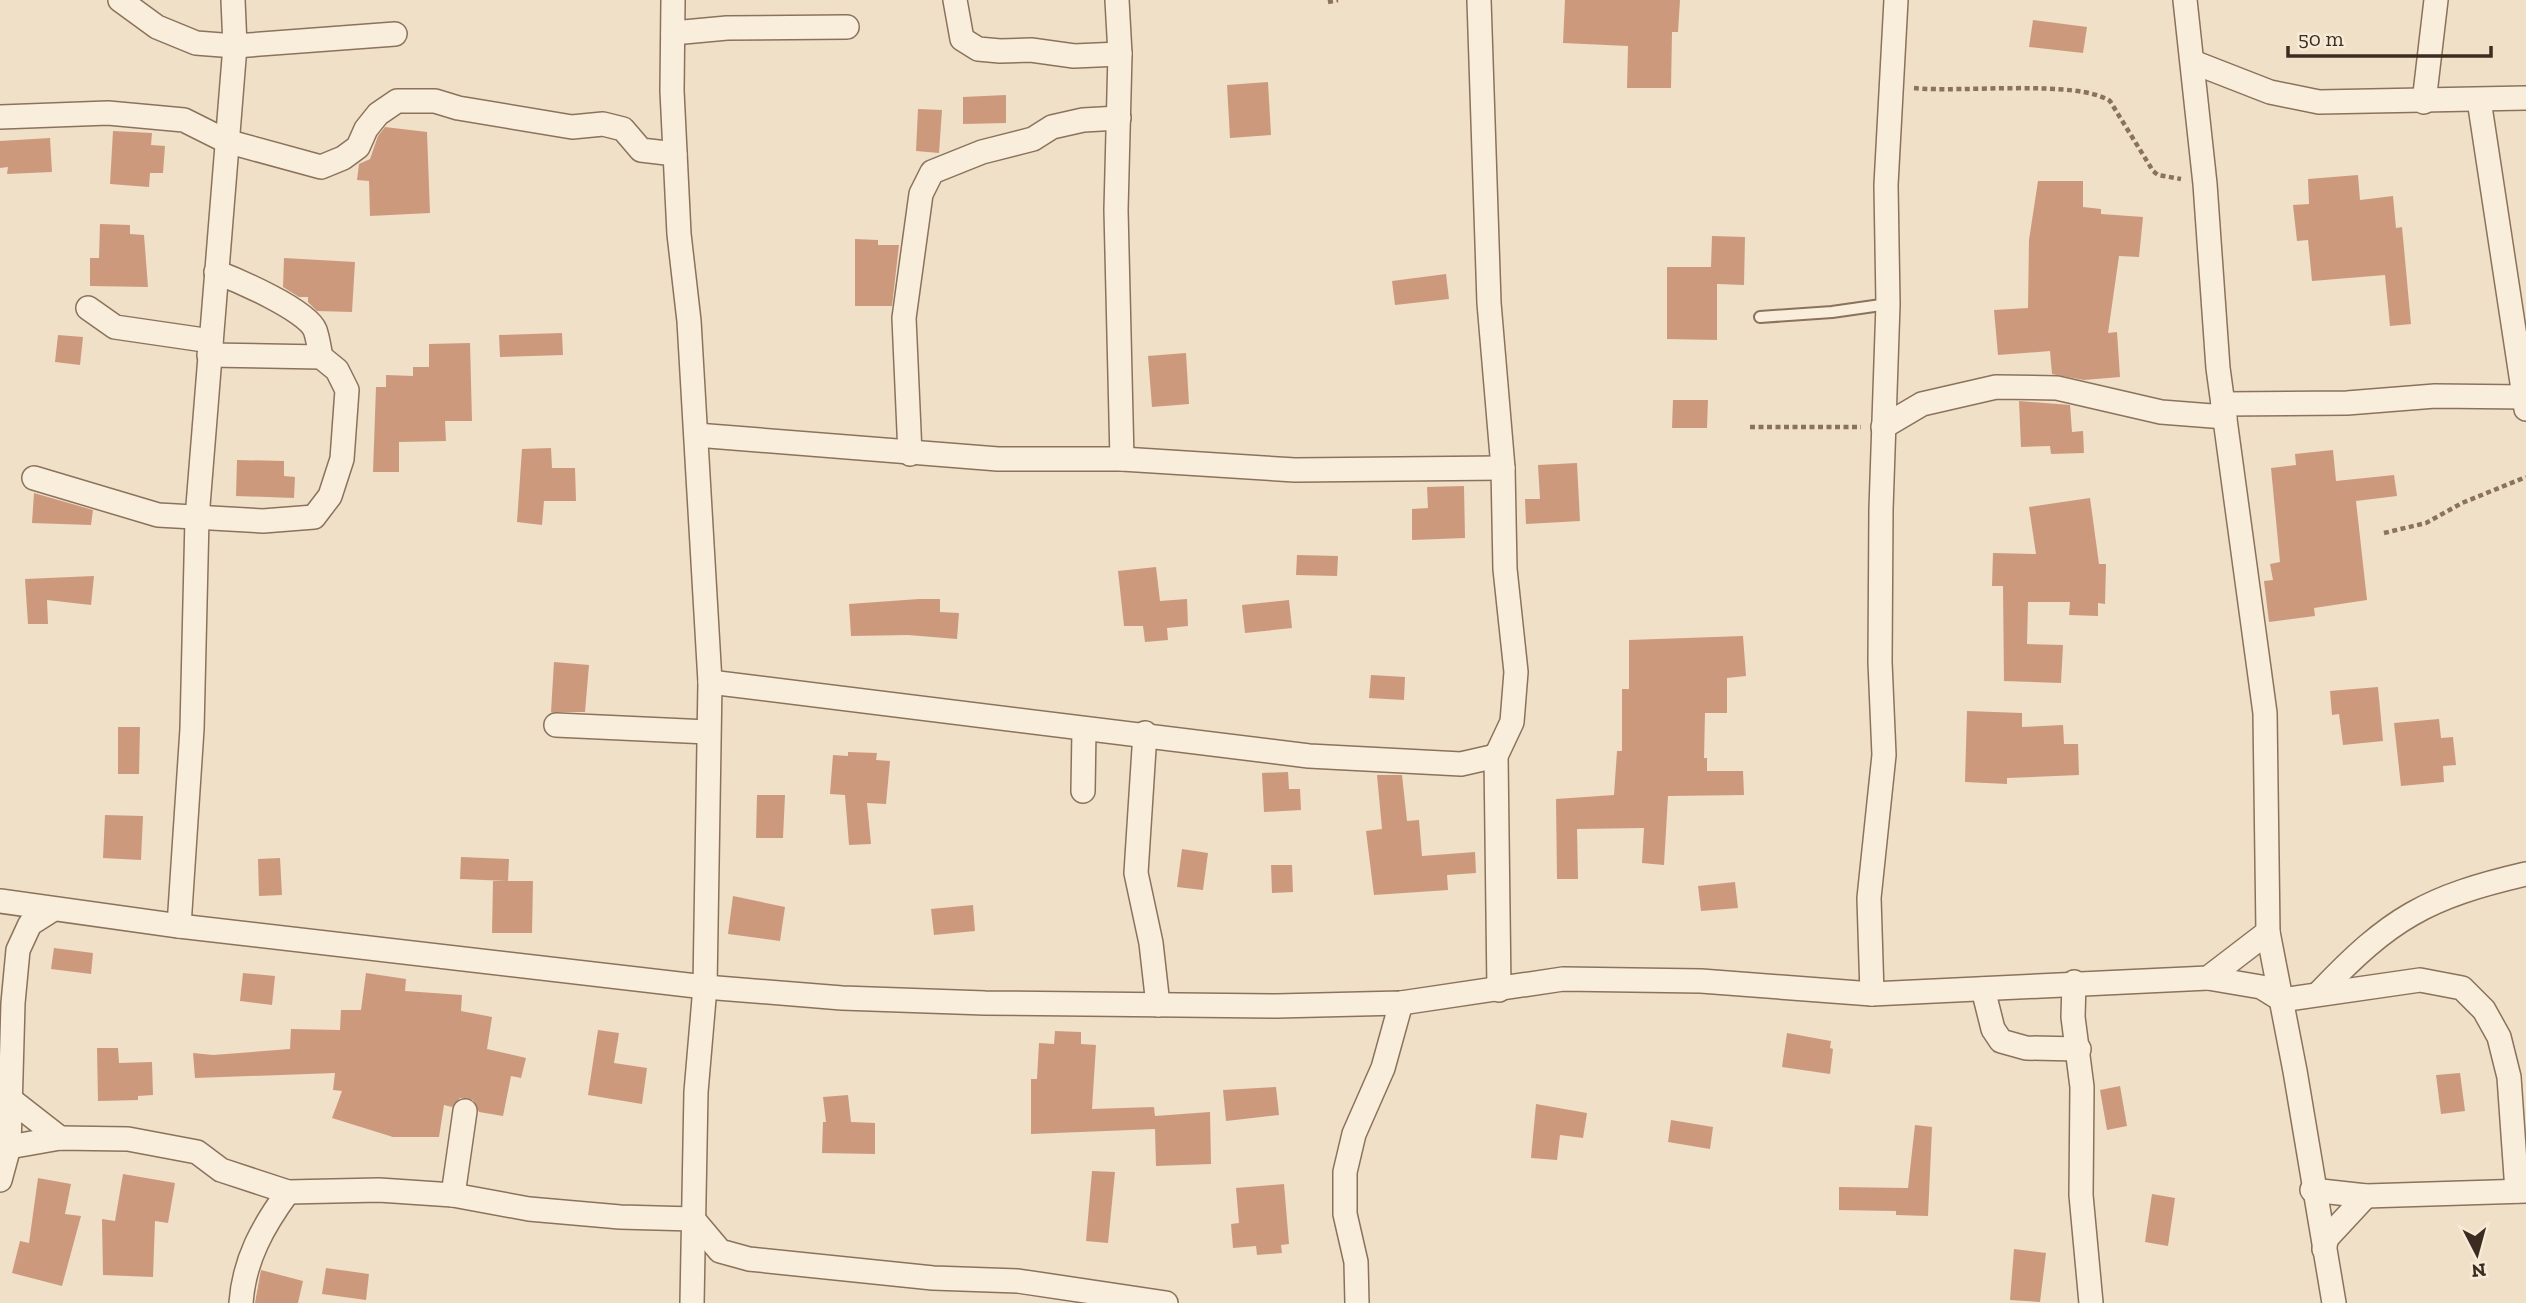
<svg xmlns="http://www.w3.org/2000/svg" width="2526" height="1303" font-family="'Zilla Slab',serif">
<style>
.building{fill:#cd997d}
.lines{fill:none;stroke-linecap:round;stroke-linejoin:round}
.service-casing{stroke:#8b725c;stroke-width:14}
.minor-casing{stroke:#8b725c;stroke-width:26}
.path{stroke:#8b725c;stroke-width:4.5;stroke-dasharray:5 3.5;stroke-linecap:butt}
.service{stroke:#f9eedb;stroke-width:10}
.minor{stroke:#f9eedb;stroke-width:23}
</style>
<rect width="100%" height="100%" fill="#efe0c7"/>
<g class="building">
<polygon points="1565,0 1680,0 1678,32 1672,32 1671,88 1627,88 1628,46 1563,43"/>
<polygon points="2033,20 2087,27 2083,53 2029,47"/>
<polygon points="1268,82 1271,135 1230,138 1227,85"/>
<polygon points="1006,95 1006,123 963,124 963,97"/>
<polygon points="918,109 942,110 939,153 916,151"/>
<polygon points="385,127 427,132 430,213 370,216 369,181 357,180 359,164 370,159 378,136"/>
<polygon points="113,131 152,133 151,145 165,146 163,173 150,173 149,187 110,184"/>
<polygon points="50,138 52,172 7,174 8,167 0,168 0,141"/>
<polygon points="2358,175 2360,200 2393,196 2396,228 2402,227 2411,324 2390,326 2385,275 2312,281 2308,240 2297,241 2293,205 2309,204 2308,179"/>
<polygon points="2038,181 2083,181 2083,207 2101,209 2101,214 2143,217 2139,257 2119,256 2108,333 2117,332 2120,377 2084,380 2052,374 2050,351 1998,355 1994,310 2028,308 2029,240"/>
<polygon points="100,224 130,225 130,234 144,235 148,287 90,286 90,258 99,258"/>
<polygon points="1712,236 1745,237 1744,285 1717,284 1717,340 1667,339 1667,267 1711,267"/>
<polygon points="855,239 878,240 878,245 899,245 892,306 855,306"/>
<polygon points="284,258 355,262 352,312 317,311 308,302 308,297 299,297 283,287"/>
<polygon points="1446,274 1449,299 1395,305 1392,281"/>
<polygon points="562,333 563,355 500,357 499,335"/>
<polygon points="58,335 83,337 80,365 55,362"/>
<polygon points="470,343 472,421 445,421 446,441 399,442 399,472 373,472 376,387 386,387 386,375 413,376 413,367 429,367 429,344"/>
<polygon points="1186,353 1189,404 1152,407 1148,356"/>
<polygon points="1673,400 1708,400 1707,428 1672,428"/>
<polygon points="2019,401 2070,405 2072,432 2083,431 2084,453 2051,454 2050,446 2021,447"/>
<polygon points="551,448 552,468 575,468 576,501 544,501 542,525 517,522 522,449"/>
<polygon points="2333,450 2336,481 2394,475 2397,496 2356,501 2367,600 2314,608 2315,616 2269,622 2264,581 2273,580 2270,564 2280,562 2271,468 2296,465 2295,454"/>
<polygon points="237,460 284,461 284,476 295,477 294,498 236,496"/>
<polygon points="1577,463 1580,521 1526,524 1525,499 1540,499 1538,465"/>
<polygon points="1464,486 1465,538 1412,540 1412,509 1428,508 1427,487"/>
<polygon points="34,493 93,510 91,525 32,523"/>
<polygon points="2090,498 2099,564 2106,564 2105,604 2098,603 2098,616 2069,615 2070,602 2028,602 2027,644 2063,645 2061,683 2004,681 2003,586 1992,586 1993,553 2036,554 2029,507"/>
<polygon points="1297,555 1338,556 1337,576 1296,575"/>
<polygon points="1156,567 1160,601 1187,599 1188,626 1167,628 1168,640 1145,642 1143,626 1124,626 1118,571"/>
<polygon points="94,576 91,605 47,600 48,624 28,624 25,579"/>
<polygon points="919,599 940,599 940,612 959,613 957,639 908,635 851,636 849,604"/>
<polygon points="1289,600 1292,628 1245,633 1242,605"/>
<polygon points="1743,636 1746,676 1727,678 1727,713 1705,713 1704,758 1707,758 1707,771 1743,771 1744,795 1668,796 1664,865 1642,863 1644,828 1577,829 1578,879 1557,879 1556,799 1614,795 1617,751 1622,751 1622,689 1629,689 1629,640"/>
<polygon points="554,662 589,665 585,712 551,712"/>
<polygon points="1371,675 1405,677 1404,700 1369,698"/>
<polygon points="2378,687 2383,741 2343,745 2339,714 2332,715 2330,691"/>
<polygon points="1967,711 2022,713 2022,727 2063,725 2064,744 2078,744 2079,775 2007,778 2007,784 1965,782"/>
<polygon points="2439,719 2441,738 2453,737 2456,765 2443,766 2444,782 2401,786 2394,723"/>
<polygon points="118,727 140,727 139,774 118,774"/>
<polygon points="848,752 877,753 876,760 890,761 886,804 867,803 871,844 849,845 845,795 830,794 833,755 848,756"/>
<polygon points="1288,772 1289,789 1300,789 1301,810 1264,812 1262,773"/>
<polygon points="1377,775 1402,775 1407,821 1419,820 1422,856 1475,852 1476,873 1447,875 1448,890 1374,895 1366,831 1382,829"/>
<polygon points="757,795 785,795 783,838 756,838"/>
<polygon points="105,815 143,816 141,860 103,858"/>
<polygon points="1182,849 1208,853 1203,890 1177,887"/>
<polygon points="461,857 509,859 508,881 460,879"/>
<polygon points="280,858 282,895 259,896 258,859"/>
<polygon points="1271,865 1292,865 1293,892 1272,893"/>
<polygon points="493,881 533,881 532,933 492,933"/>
<polygon points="1735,882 1738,908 1701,911 1698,886"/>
<polygon points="733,896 785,907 780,941 728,934"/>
<polygon points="973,905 975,931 934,935 931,909"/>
<polygon points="54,948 93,953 91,974 51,969"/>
<polygon points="243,973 275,976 272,1005 240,1001"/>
<polygon points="366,973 406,979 405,991 462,995 461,1011 492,1017 487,1049 526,1058 521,1078 511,1076 503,1116 479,1112 473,1100 460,1098 452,1107 444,1105 439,1137 393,1137 332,1118 342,1091 333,1090 335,1073 195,1078 193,1053 213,1055 290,1049 291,1029 340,1030 341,1010 361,1010"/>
<polygon points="598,1030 619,1033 614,1063 647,1068 642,1104 588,1095"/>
<polygon points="1055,1031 1081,1032 1081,1044 1096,1045 1092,1109 1154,1107 1155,1116 1210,1112 1211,1164 1156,1166 1155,1129 1031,1134 1031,1079 1037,1079 1039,1043 1054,1044"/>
<polygon points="1787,1033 1831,1041 1830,1048 1833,1049 1830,1074 1782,1067"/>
<polygon points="97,1048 118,1048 119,1063 152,1062 153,1095 138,1096 138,1100 98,1101"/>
<polygon points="2460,1073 2465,1111 2441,1114 2436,1075"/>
<polygon points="2120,1086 2127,1126 2107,1130 2100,1090"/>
<polygon points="1276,1087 1279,1115 1226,1121 1223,1090"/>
<polygon points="848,1095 851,1122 875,1123 875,1154 822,1153 823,1122 826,1122 823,1097"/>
<polygon points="1536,1104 1587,1113 1583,1138 1560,1135 1557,1160 1531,1158"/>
<polygon points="1671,1120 1713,1127 1710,1149 1668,1142"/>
<polygon points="1915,1125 1932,1127 1928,1216 1896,1215 1896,1211 1839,1210 1839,1187 1908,1188"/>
<polygon points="1092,1171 1115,1172 1108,1243 1086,1241"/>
<polygon points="123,1174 175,1183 168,1223 155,1221 153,1277 103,1275 102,1219 115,1221"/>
<polygon points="38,1178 71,1184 65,1214 81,1216 62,1286 12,1273 20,1241 29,1243"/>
<polygon points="1284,1184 1289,1244 1281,1245 1282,1253 1257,1255 1256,1246 1233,1248 1231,1224 1239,1223 1236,1188"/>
<polygon points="2152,1194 2175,1198 2168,1246 2145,1242"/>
<polygon points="2014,1249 2046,1253 2040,1302 2010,1300"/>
<polygon points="326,1268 369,1274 366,1300 322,1294"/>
<polygon points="261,1270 303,1281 298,1303 255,1303"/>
</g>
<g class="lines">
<g class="service-casing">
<polyline id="service" points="1760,317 1832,312 1888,304"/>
</g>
<g class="minor-casing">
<g id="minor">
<polyline points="120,0 157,27 196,43 235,46 395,34"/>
<polyline points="673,0 672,91 679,234 689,321 710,682 705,987 696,1092 692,1303"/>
<polyline points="955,0 962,39 978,49 1000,51 1031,50 1074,56 1120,54"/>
<polyline points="1117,0 1120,54 1116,210 1122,459"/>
<polyline points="1479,0 1489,303 1503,468 1505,569 1516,672 1512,722 1496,756 1499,990"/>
<polyline points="2185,0 2205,184 2218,368 2265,713 2268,932 2295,1071 2334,1303"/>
<polyline points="673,33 727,28 847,27"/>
<polyline points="2193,62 2270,92 2319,102 2526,98"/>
<polyline points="2479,100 2526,409"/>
<polyline points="2424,102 2436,0"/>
<polyline points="0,117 108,113 184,120 226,141 321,167 343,158 358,147 366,129 378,114 397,101 435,101 458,108 572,127 603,124 623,129 641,150 675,154"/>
<path d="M 216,272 C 237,280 307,310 315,330 C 318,338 319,348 321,357"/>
<polyline points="88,308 115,327 211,341"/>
<polyline points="2223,404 2347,403 2435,396 2526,397"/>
<polyline points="1883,427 1922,404 1996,387 2057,388 2161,412 2225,417"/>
<polyline points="696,435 998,459 1122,459 1295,470 1503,468"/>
<polyline points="910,454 904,318 921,194 932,172 982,152 1033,139 1052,127 1083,120 1119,118"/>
<polyline points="34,478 158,515 263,521 314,517 330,496 342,459 347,390 337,370 321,357 209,355"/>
<polyline points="710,682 1309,756 1461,764 1496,756"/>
<polyline points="556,725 708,732"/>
<polyline points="1145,733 1136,873 1151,943 1158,1005"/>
<polyline points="1083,791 1084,730"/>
<polyline points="0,901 179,926 705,987 842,998 985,1003 1277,1006 1401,1003 1563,979 1701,981 1872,994 2208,978 2268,932"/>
<polyline points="179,926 192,729 197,518 235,46 233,0"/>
<polyline points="2208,978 2261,987 2282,1000 2420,980 2462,988 2484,1010 2499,1037 2509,1077 2517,1191"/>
<polyline points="2074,982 2073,1017 2082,1087 2081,1195 2091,1303"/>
<polyline points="1983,989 1993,1029 2001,1041 2026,1048 2079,1049"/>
<path d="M 2320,992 C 2390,918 2427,897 2526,874"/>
<polyline points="1872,994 1869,898 1884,755 1880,662 1881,509 1888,304 1886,185 1896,0"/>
<polyline points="10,1099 60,1138"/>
<polyline points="9,1147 60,1138 128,1139 197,1152 221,1170 288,1192 379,1190 453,1195 529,1209 620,1217 693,1219 720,1251 749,1259 933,1278 1018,1281 1166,1303"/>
<polyline points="0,1180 9,1147 13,1003 18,950 30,924 52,910"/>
<polyline points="2312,1190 2366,1196 2526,1191"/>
<polyline points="453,1195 465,1111"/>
<polyline points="2324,1249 2327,1238 2366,1196"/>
<path d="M 241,1303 C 244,1260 263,1226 288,1192"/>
<polyline points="1357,1303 1356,1262 1345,1214 1345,1172 1354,1134 1383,1068 1401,1003"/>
</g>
</g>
<g class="path">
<polyline points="1328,2 1338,0"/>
<path d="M 1914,88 C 1961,93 2077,79 2110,101 L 2153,171 L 2158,175 L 2181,179"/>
<polyline points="1750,427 1861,427"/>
<polyline points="2384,533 2426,523 2462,503 2526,477"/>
</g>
<use href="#service" class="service"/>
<use href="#minor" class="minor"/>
</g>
<g transform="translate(2477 1254) rotate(174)" stroke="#f6ebd7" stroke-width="5" paint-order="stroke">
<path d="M0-5L12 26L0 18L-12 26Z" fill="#3b2b20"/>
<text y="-10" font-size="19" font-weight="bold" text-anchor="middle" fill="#3b2b20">N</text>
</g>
<path d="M2288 46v10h203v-10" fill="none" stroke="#3b2b20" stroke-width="3.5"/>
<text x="2298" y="46" font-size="21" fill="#3b2b20" stroke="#f6ebd7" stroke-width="5" paint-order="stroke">50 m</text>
</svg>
